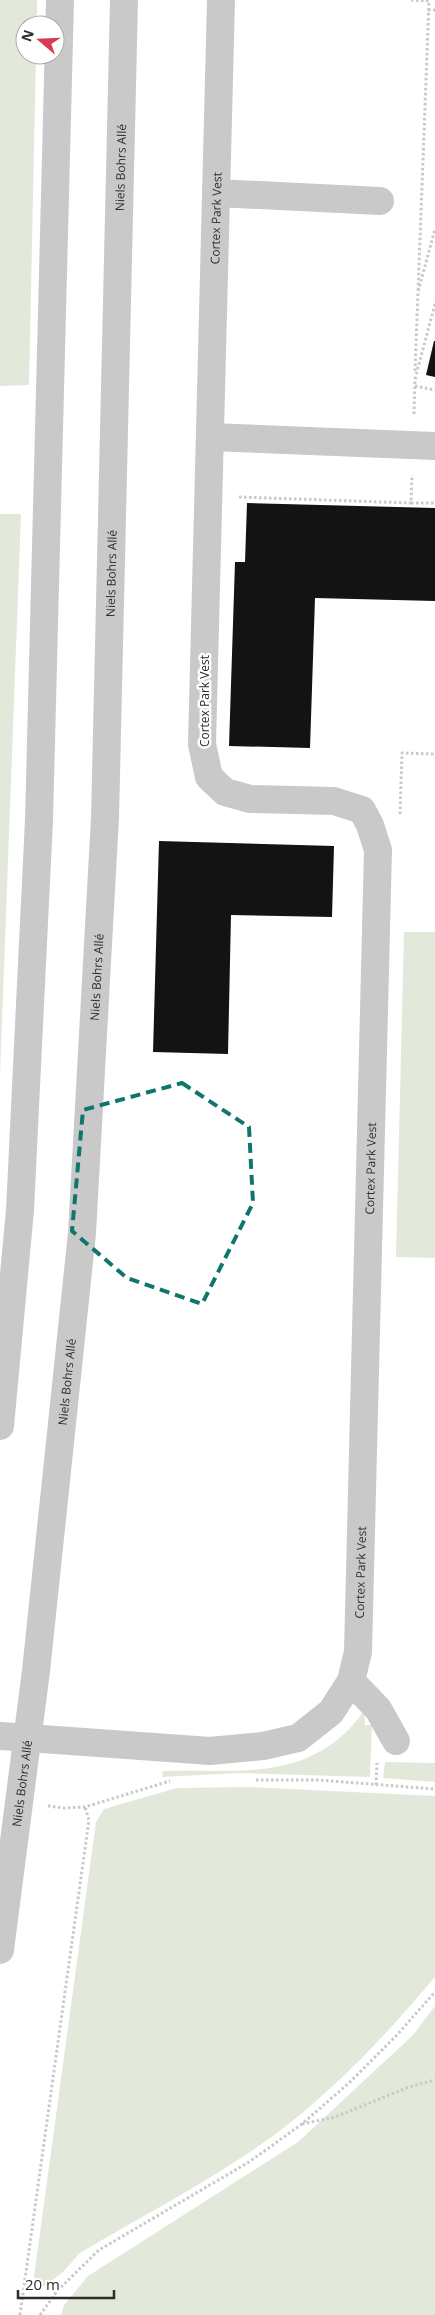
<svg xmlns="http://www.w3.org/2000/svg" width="435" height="2315" font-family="'Open Sans',sans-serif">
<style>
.green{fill:#e3e9da}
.building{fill:#131313}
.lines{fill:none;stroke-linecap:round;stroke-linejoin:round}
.path{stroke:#c9c9c9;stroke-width:3;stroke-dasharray:2.5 2.5;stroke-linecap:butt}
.minor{stroke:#c9c9c9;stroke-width:28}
.marked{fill:none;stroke:#0f766e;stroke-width:4;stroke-dasharray:10 6;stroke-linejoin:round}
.labels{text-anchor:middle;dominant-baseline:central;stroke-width:5;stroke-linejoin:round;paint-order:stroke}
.street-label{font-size:12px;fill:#2c2c2c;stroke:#fff}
</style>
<rect width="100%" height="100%" fill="#fff"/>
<g class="green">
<polygon points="0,0 37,0 37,25 25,25 25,55 36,55 29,385 0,386"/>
<polygon points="0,514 21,514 0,1075"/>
<polygon points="404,932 435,932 435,1258 396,1257"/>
<path d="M 364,1711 L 365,1725 L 372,1725 L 370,1777 L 239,1773 L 162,1777 L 163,1771 C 242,1769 312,1783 364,1711 Z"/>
<polygon points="385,1762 435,1763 435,1782 383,1778"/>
<path d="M 251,1787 L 435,1796 L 435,1977 C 380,2042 319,2107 247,2154 C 193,2190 135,2220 80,2253 L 64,2271 L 45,2286 L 38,2284 L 34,2277 L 96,1822 L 104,1809 L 177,1788 Z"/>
<polygon points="435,2006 435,2315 61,2315 64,2305 88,2276 298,2142 412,2036"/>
</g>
<g class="building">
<polygon points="434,341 435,341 435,377 426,375"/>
<polygon points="247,503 435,508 435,601 315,598 310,748 229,746 235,562 245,562"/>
<polygon points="159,841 334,846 332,917 231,915 228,1054 153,1052"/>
</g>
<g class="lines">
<g class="path">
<polyline points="411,0 429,1 418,292"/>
<polyline points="428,10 435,10"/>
<polyline points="415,371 418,292 435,229"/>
<polyline points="415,386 435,390"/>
<polyline points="414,414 415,379 435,304"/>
<polyline points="239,497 411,503 412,475"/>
<polyline points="411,503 435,503"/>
<polyline points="400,814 402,753 435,754"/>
<polyline points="256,1780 318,1780 435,1789"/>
<polyline points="376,1785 377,1763"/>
<polyline points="48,1806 64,1808 85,1807 170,1781"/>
<polyline points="302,2124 335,2117 409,2087 435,2080"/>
<polyline points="20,2315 89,1820 85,1807"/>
<polyline points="40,2315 58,2290 99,2250 249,2162 302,2124 350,2082 396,2036 435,1992"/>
</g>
<g class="minor">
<polyline points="216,193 380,201"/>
<polyline points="210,437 435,446"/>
<polyline points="0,1426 20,1210 39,820 60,0"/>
<polyline points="351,1681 378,1709 396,1741"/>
<path id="s1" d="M 0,1736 L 210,1751 L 263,1746 L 298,1738 L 331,1712 L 351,1681 L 358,1652 L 378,850 L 370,825 L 362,810 L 334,801 L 250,799 L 225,792 L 209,777 L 202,744 L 221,0"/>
<path id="s2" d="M 0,1950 L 36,1671 L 82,1233 L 105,818 L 124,0"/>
</g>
</g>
<path class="marked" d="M 182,1083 L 249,1127 L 253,1203 L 202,1304 L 127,1278 L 72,1231 L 83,1110 Z"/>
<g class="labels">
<g class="street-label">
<text stroke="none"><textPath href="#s2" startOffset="1788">Niels Bohrs Allé</textPath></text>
<text stroke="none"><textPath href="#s1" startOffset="1975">Cortex Park Vest</textPath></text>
<text stroke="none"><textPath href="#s2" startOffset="1382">Niels Bohrs Allé</textPath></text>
<text transform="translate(204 701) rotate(-90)">Cortex Park Vest</text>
<text stroke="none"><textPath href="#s2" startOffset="978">Niels Bohrs Allé</textPath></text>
<text stroke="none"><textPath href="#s1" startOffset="892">Cortex Park Vest</textPath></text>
<text stroke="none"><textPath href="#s2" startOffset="572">Niels Bohrs Allé</textPath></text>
<text stroke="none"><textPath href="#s1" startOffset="488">Cortex Park Vest</textPath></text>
<text stroke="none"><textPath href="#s2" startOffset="168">Niels Bohrs Allé</textPath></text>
</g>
</g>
<g transform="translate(40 40) rotate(289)"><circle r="24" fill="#ffffff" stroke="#ababab"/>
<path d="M0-4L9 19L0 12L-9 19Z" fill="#d63b53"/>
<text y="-8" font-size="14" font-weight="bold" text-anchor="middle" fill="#2c2c2c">N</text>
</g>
<path d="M18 2290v8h96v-8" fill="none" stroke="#2c2c2c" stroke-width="2.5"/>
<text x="25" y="2290" font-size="15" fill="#2c2c2c" stroke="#ffffff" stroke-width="4" paint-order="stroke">20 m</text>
</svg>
